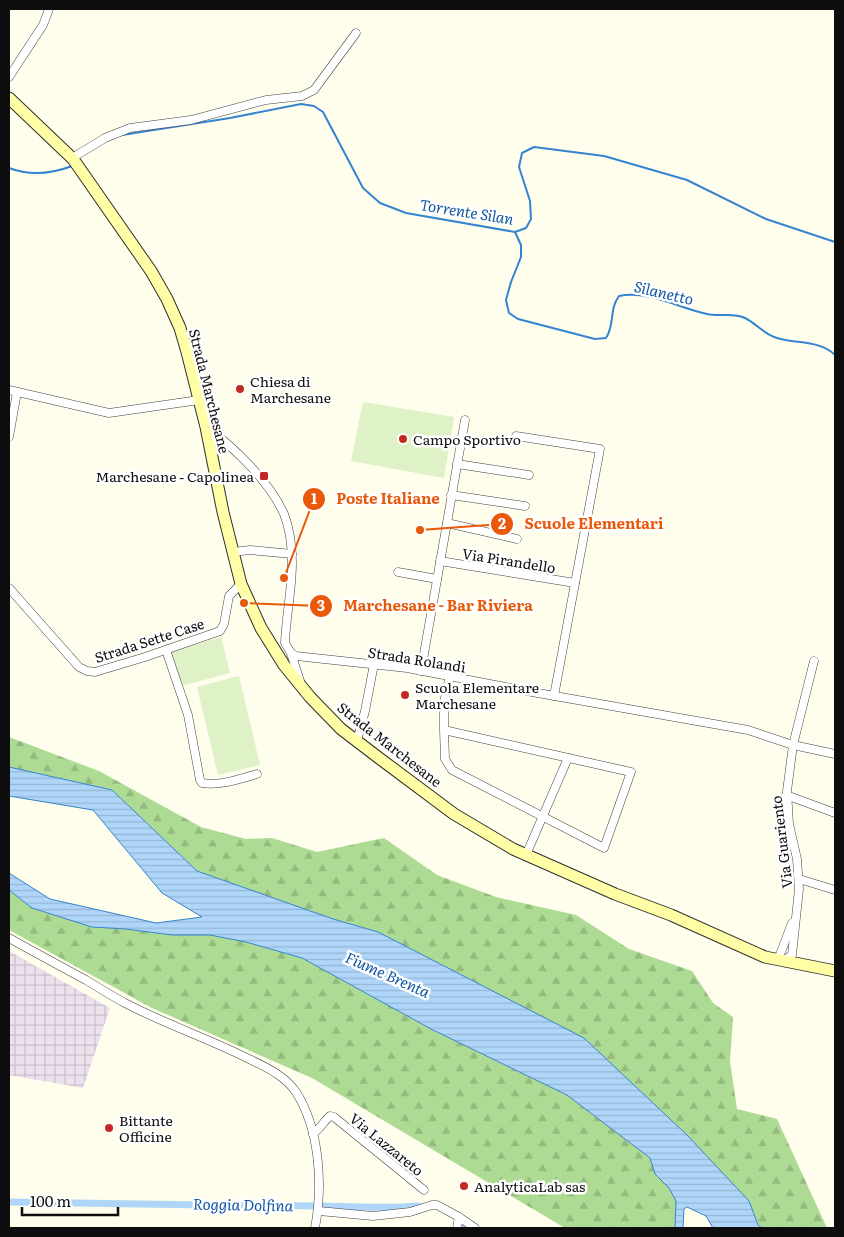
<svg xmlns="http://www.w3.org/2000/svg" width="844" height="1237" font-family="Literata,serif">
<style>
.industrial{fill:url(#industrial-grid)}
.forest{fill:url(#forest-firs)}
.pitch{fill:#dff1c7}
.water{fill:url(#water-rules);stroke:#3484d1}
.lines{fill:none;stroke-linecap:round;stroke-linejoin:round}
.stream{stroke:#3484d1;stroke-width:2}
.canal{stroke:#afd6f8;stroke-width:7}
.street-casing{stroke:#404040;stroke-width:9}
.secondary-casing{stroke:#2f2f2f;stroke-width:13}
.street{stroke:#fff;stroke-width:8}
.secondary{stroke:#fffea7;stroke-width:11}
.poi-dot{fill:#c12821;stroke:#fff;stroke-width:2}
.labels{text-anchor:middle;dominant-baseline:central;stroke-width:5;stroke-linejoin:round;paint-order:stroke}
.poi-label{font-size:14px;fill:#0d0d0d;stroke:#fff;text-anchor:start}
.street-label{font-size:14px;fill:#0d0d0d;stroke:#fff}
.water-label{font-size:15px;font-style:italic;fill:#1256a2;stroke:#fff}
.leader{fill:none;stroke:#e8590c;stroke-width:2}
.callout-dot{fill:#e8590c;stroke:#fff;stroke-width:2}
.mark-label{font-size:15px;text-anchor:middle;font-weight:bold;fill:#fff}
.callout-label{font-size:15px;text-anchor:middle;font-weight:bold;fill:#e8590c;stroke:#fff;stroke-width:5;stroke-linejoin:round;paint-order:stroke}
</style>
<defs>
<pattern id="industrial-grid" width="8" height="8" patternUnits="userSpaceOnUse" patternTransform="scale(1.25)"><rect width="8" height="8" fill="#ece0ec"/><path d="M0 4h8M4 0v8" fill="none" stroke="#c9bfc9"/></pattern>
<pattern id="forest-firs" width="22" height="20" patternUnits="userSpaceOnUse" patternTransform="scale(1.25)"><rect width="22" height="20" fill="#addb94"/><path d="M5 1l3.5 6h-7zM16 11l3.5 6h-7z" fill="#94bb7e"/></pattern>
<pattern id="water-rules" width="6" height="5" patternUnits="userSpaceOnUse" patternTransform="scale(1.25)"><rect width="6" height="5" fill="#afd6f8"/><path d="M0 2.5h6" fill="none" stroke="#95b6d3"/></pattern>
</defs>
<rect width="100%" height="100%" fill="#fffdec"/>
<polygon class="industrial" points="9,951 110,1008 83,1088 9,1075"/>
<g class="forest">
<polygon points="9,737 99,771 201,827 246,839 272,838 317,852 384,838 437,875 496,897 576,915 629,949 692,971 713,1003 733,1017 730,1061 737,1109 777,1119 827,1228 762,1228 758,1225 749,1201 471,981 378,932 333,919 197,871 112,790 9,767"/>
<polygon points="9,890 32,908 92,927 126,929 172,935 210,935 246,942 302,958 433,1030 567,1095 650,1158 655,1174 669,1188 676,1201 675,1228 565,1228 312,1078 152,1008 9,930"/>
</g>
<g class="pitch">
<polygon points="363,402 454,417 444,478 351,461"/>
<polygon points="221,637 230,673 181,686 171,652"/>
<polygon points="239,676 260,765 218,775 197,687"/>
</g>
<polygon class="water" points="9,767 112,790 197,871 333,919 378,932 584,1038 687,1135 749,1201 758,1225 762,1228 713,1228 706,1216 687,1207 684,1209 683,1228 675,1228 676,1201 669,1188 655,1174 650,1158 567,1095 433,1030 302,958 246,942 210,935 172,935 126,929 92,927 32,908 9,890 9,873 50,899 156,923 202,917 162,893 93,810 9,796"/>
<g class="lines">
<g class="stream">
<polyline points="122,135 230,118 301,104 314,106 323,112 363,188 380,203 406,213 515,232 526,228 531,219 530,201 519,167 522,153 534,147 604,156 687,180 766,219 835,242"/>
<path d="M 9,168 C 30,176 51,174 72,166"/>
<path d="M 515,232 L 521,245 L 521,257 L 511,282 L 506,300 L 509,313 L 518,319 L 595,339 L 606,338 C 615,325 609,309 619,296 C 648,290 679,308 707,314 C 720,317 733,312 745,318 C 757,324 762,333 777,338 C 796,344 820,340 835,355"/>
</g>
<g class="canal">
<path d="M 9,1202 L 278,1206 C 325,1204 371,1210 418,1206"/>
<polyline points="462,1226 466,1228"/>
</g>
<g class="street-casing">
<g id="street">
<polyline points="9,77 43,25 49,9"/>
<polyline points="73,159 77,155 105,138 130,128 191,120 266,100 302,96 314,90 356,33"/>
<polyline points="9,390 109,413 199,400"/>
<path d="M 206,427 C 234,447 270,482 284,514 C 290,529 292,547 292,563 C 292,590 286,616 285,643 L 291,653 L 296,656 L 407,668 L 532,692 L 748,730 L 793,745 L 835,754"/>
<polyline points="516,436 600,449 554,696"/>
<polyline points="9,437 17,392"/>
<polyline points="457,464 529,475"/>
<polyline points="451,495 525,506"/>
<polyline points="447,523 517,539"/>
<polyline points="233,552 250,550 292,554"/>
<polyline points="440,561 575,583"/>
<polyline points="398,572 437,579"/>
<polyline points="9,588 79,667 87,671 95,672 145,657 220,631 224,624 229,596 241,584"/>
<path d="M 166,650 L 188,715 L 200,780 L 202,783 C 220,786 240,779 257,774"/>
<polyline points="291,653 300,681"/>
<polyline points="421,671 465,420"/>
<polyline points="444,730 631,772 604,848 452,770 445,759 444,730 444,702 450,676"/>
<polyline points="357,741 365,711 374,664"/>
<polyline points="786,795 835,813"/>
<polyline points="526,855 568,758"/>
<polyline points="799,879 835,890"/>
<path d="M 9,938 C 34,952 60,966 86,980 C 99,988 112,996 125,1003 C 163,1023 204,1037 243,1056 C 261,1065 284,1074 296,1092 C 320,1130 323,1185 315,1228"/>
<polyline points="778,960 792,923"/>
<polyline points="783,961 792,955 799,889 797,859 789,824 787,791 793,745 814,661"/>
<path d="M 313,1134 C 320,1129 324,1121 330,1116 L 334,1117 L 424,1190"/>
<polyline points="319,1211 373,1216 410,1212 432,1205 437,1205 459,1217 475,1228"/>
<polyline points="457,1228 459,1217"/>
</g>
</g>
<g class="secondary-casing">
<polyline id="secondary" points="9,98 73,159 151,271 167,299 180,328 187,352 206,427 223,512 241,584 261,628 284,665 310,697 341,729 379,758 454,814 513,849 615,894 671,915 765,957 835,971"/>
</g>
<use href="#street" class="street"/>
<use href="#secondary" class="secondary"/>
</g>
<g class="poi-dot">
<circle cx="240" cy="389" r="5"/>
<circle cx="403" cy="439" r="5"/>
<rect x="259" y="471" width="10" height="10" rx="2.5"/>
<circle cx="405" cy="695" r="5"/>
<circle cx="109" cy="1128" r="5"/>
<circle cx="464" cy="1186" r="5"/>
</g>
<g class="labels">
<g class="poi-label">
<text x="250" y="381">Chiesa di<tspan x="250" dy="16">Marchesane</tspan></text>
<text x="413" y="439">Campo Sportivo</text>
<text x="254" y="476" text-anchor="end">Marchesane - Capolinea</text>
<text x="415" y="687">Scuola Elementare<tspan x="415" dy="16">Marchesane</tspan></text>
<text x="119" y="1120">Bittante<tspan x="119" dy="16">Officine</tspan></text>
<text x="474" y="1186">AnalyticaLab sas</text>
</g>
<g class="street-label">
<text transform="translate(210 391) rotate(76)">Strada Marchesane</text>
<text transform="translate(509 560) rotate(9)">Via Pirandello</text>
<text transform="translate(149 640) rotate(-18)">Strada Sette Case</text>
<text transform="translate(417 659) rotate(9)">Strada Rolandi</text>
<text transform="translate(390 744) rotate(38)">Strada Marchesane</text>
<text transform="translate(781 842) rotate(-97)">Via Guariento</text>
<text transform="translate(387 1144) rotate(39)">Via Lazzareto</text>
</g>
<g class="water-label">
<text transform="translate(467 211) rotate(9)">Torrente Silan</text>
<text transform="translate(664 292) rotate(13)">Silanetto</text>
<text transform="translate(388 974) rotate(24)">Fiume Brenta</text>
<text transform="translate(243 1204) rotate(1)">Roggia Dolfina</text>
</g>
</g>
<path class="leader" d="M284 578L314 499M420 530L502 524M244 603L321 606"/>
<g class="callout-dot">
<circle cx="284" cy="578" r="5"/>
<circle cx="420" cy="530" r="5"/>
<circle cx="244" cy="603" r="5"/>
<circle cx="314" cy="499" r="12"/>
<circle cx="502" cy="524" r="12"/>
<circle cx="321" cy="606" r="12"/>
</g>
<g class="mark-label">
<text x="314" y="504">1</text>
<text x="502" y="529">2</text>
<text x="321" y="611">3</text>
</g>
<g class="callout-label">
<text x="388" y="504">Poste Italiane</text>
<text x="594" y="529">Scuole Elementari</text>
<text x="438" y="611">Marchesane - Bar Riviera</text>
</g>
<rect width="844" height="1237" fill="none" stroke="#0d0d0d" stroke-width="20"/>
<path d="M22 1207v8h96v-8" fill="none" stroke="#0d0d0d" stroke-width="2.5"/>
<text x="30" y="1207" font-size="15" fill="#0d0d0d" stroke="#ffffff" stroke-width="4" paint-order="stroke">100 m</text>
</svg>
